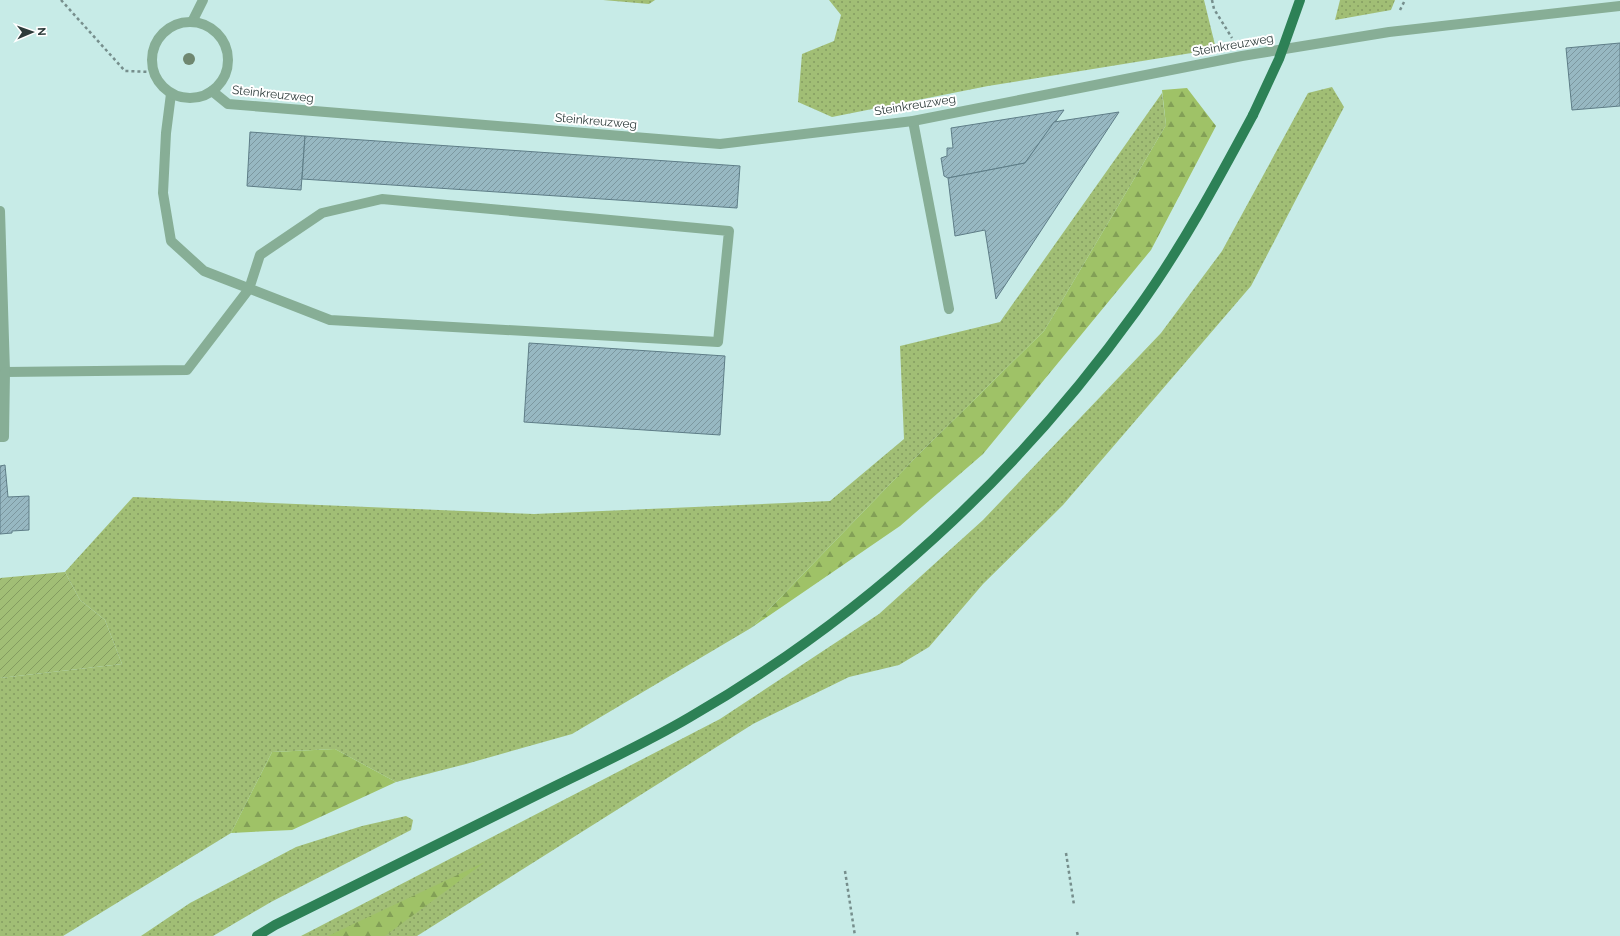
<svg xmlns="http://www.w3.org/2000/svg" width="1620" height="936" font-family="Raleway,sans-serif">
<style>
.grass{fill:url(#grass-dots)}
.forest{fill:url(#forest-firs)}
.garden{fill:url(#garden-furrows)}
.building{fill:url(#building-hatch);stroke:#5e7d87}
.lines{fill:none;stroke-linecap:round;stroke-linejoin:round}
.path{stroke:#768e8c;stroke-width:2.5;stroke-dasharray:3 3;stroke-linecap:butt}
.lane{stroke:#87ae96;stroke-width:10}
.street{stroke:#87ae96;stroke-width:10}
.primary{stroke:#2d8156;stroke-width:10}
.primary-bridge{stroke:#2d8156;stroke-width:10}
.tree{fill:#6f8770}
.labels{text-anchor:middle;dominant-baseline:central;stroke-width:4;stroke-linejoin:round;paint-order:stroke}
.street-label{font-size:12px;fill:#2d3b3a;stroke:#fff}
</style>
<defs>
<pattern id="grass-dots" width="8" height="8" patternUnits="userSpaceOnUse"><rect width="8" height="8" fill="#a1be75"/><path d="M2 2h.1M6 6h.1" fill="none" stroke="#849c61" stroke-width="1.8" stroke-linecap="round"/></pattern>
<pattern id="forest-firs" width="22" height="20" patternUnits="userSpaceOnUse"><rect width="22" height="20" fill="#9fc267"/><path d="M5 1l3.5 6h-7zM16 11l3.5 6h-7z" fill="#829f56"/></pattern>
<pattern id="garden-furrows" width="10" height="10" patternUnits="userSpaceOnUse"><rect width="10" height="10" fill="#a1be75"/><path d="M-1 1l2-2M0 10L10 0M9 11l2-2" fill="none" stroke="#849c61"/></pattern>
<pattern id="building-hatch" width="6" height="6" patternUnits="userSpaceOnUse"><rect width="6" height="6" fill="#97b8c2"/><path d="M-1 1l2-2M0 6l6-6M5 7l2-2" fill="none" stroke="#7c979f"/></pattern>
</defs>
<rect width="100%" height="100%" fill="#c7ebe7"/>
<g class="grass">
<polygon points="603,0 655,0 649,4"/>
<polygon points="829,0 1204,0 1216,49 988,86 832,117 798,102 802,54 834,41 841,15"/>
<polygon points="1340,0 1395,0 1391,10 1335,20"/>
<polygon points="1332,87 1344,107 1251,286 1063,505 983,584 929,647 899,665 849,677 753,724 417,936 301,936 720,719 879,614 983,520 1161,333 1222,251 1308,93"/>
<polygon points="1162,93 1166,125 1044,331 919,454 751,628 572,734 466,764 396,782 335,749 272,752 231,833 63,936 0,936 0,678 122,664 105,620 80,600 65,572 133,497 534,514 830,501 904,439 900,346 1000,322"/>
<polygon points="406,816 413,820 411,830 271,902 213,936 141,936 190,903 296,847 362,826"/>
</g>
<g class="forest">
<polygon points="1187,88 1216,126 1151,250 983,454 900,526 751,628 919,454 1044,331 1166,125 1162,90"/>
<polygon points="335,749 396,782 292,830 231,833 272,752"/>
<polygon points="485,862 385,936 328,936"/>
</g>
<polygon class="garden" points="65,572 80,600 105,620 122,664 0,678 0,578"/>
<g class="building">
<polygon points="1620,43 1620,106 1572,110 1566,48"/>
<polygon points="1064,110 1025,163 948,178 944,176 941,158 947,156 947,148 953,148 951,128"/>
<polygon points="1119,112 996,299 985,230 955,236 948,178 1025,163 1054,122"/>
<polygon points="250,132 305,136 301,190 247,186"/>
<polygon points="305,136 740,166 737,208 302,179"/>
<polygon points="529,343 725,356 720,435 524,422"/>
<polygon points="5,465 8,497 29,496 29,530 12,531 12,533 0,534 0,466"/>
</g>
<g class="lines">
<g class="path">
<polyline points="61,0 125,71 153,72"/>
<polyline points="1212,0 1214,9 1232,38"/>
<polyline points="1400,10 1405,0"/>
<polyline points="1066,853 1074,905"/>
<polyline points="845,871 855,936"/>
<polyline points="1077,932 1078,936"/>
</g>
<g class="lane">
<polyline points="913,121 949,309"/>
<polyline points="0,211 5,372 187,370 249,289 260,255 322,213 382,199 729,231 718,342 330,320 204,271 171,241 163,193 166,133 171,94"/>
<polyline points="0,437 4,437 5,372"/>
</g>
<g class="street">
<polyline points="192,22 203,0"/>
<circle cx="190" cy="60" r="38"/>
<polyline points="212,91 228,104 720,144 913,121 1242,56 1389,32 1620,6"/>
</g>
<path class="primary" d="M 257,936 L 275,925 C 363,882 451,838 539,794 C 589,769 641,746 690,717 C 866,616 1018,475 1136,311 C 1181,249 1217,182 1253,115"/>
<polyline class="primary-bridge" points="1253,115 1279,59 1300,0"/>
</g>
<circle class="tree" cx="189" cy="59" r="6"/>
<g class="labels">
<g class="street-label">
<text transform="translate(1233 45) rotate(-10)">Steinkreuzweg</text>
<text transform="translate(273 94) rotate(6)">Steinkreuzweg</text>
<text transform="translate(915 105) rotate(-9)">Steinkreuzweg</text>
<text transform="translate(596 121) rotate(5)">Steinkreuzweg</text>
</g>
</g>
<g transform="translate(32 32) rotate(88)" stroke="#ffffff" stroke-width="3" paint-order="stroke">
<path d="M0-3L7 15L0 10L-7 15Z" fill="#2d3b3a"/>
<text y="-6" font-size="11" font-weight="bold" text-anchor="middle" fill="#2d3b3a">N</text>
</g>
</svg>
